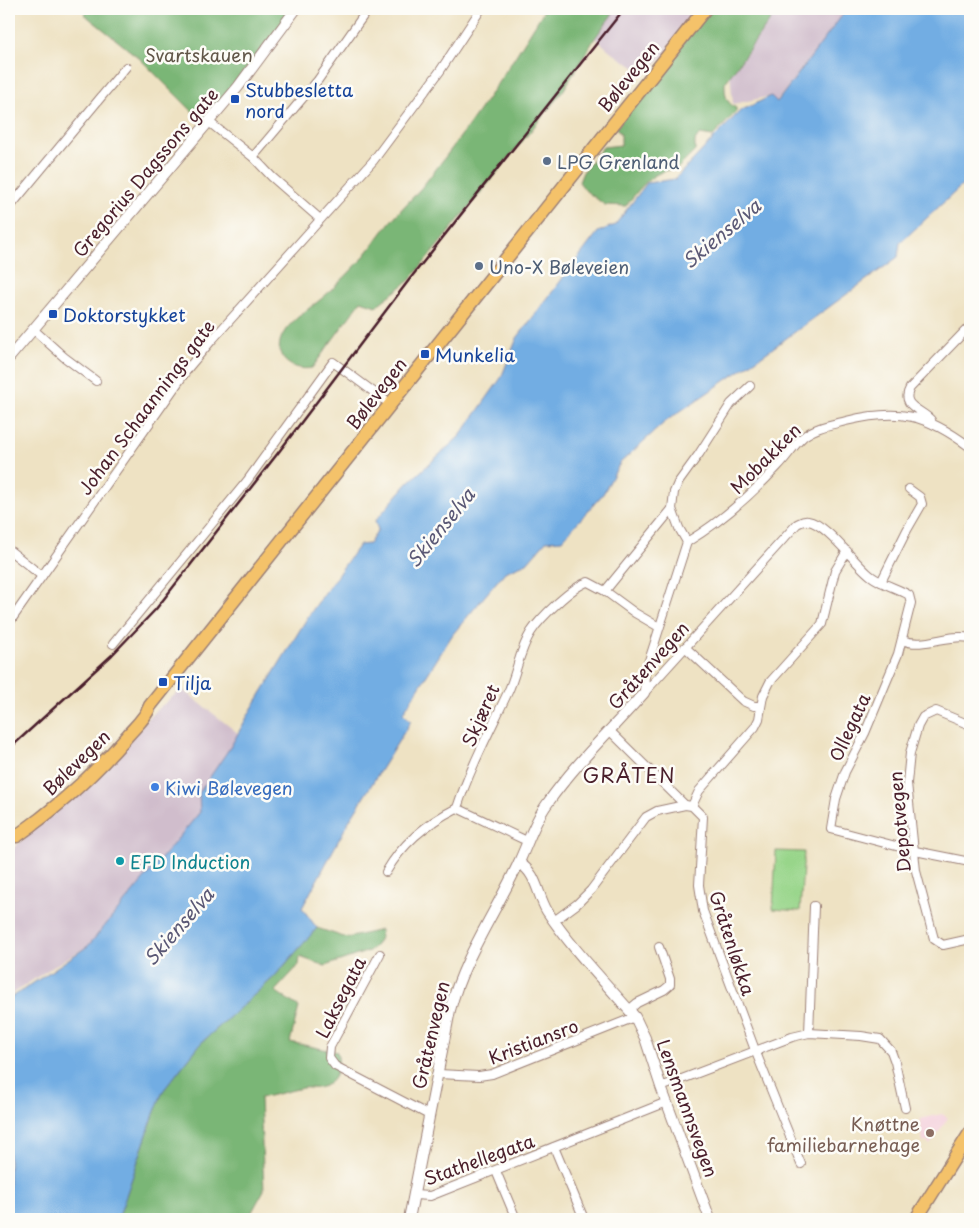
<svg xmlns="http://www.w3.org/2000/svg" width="979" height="1228" font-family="'Playpen Sans',sans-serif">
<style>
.built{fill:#f4cfdc}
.industrial{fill:#d0bdcc}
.green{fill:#98d58a;stroke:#717a5a}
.forest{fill:#7ab676;stroke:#626a50}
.water{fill:#72ade3;stroke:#5e6687}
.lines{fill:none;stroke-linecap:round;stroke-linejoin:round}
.minor-casing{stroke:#9c8077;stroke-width:10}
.tertiary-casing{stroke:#9c8077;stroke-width:12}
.primary-casing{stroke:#9c8077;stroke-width:15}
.minor{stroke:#fff;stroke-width:8}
.tertiary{stroke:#fff;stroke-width:10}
.primary{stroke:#f4c26a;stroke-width:12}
.rail{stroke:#4a1f2b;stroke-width:2.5}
.transit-dot{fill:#1a4fb4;stroke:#fdfcf7;stroke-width:2}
.service-dot{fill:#5c6f8a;stroke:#fdfcf7;stroke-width:2}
.shop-dot{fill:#3f7fe0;stroke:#fdfcf7;stroke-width:2}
.culture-dot{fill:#0f9aa8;stroke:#fdfcf7;stroke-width:2}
.education-dot{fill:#8d6e63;stroke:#fdfcf7;stroke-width:2}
.labels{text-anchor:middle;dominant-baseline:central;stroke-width:5;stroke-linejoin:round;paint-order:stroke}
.park-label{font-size:18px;fill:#615648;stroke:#fdfcf7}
.street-label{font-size:18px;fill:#4a1f2b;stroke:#fdfcf7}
.transit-label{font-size:18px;fill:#164399;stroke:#fdfcf7;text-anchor:start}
.service-label{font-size:18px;fill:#4e5e75;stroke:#fdfcf7;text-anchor:start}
.shop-label{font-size:18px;fill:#366cbe;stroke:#fdfcf7;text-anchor:start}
.culture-label{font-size:18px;fill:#0d838f;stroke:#fdfcf7;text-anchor:start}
.education-label{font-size:18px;fill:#785e54;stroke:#fdfcf7;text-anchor:end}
.water-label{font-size:19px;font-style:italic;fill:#5a5875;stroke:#fdfcf7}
.quarter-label{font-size:20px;letter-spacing:1px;fill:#4a1f2b;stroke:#fdfcf7}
</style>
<rect width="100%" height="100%" fill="#fdfcf7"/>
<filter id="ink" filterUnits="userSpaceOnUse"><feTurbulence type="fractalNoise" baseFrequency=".02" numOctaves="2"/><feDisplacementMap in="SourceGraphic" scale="10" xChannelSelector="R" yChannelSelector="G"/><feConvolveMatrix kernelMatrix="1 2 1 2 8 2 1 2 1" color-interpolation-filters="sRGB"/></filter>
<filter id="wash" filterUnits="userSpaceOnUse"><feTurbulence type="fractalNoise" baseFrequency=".0096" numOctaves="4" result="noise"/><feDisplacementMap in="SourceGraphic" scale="20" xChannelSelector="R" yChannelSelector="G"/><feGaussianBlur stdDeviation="1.12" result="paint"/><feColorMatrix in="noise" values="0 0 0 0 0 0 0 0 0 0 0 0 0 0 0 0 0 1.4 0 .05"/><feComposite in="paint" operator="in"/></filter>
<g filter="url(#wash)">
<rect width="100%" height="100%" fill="#eee2c3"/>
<polygon class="built" points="942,1114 948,1118 930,1145 927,1141 923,1143 920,1119"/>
<g class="industrial">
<polygon points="616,9 847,9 776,102 771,96 733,104 730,73 688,37 643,73 614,54 595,38"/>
<polygon points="182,689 239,734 200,793 200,812 88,946 57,964 9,996 9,852 107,762 154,712"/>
</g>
<polygon class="green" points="776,851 804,852 800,911 773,909"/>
<g class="forest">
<polygon points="89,9 291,9 284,21 203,122 139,58 84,14"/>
<path d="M 543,9 L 616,9 L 595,38 L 563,91 L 410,280 L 376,306 L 361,301 L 312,368 C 292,372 272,357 282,336 C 290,319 316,305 329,292 C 340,282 351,271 361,260 C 372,247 381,233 391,221 C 401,209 412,199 422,187 C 466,132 506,73 543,12 Z"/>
<path d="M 710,9 L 778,9 L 725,83 C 725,94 725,102 736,108 L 736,112 L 713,136 L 700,134 L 695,141 L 695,151 L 677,169 C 653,169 640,188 626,206 L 605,205 L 586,191 L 579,182 L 583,172 L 603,147 L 621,145 L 621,135 L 616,128 Z"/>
<path d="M 317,928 L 347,938 L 381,930 L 380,938 L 376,945 L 369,951 L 325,966 L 300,957 L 299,965 L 275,991 L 299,1007 L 290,1042 L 337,1052 C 341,1068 335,1086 317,1088 C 312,1089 307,1087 302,1088 C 288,1091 274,1095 260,1098 L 264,1190 L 248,1219 L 118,1219 L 154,1114 L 163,1091 L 201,1043 L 274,977 Z"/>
</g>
<polygon class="water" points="847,9 970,9 970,178 900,243 898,257 766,353 666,421 620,463 603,494 562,540 546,541 527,563 505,572 453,634 403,713 411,721 349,821 302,908 317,928 274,977 201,1043 163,1091 154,1114 118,1219 9,1219 9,998 17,994 88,946 200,812 199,793 231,746 251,710 309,615 359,545 369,544 378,530 375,521 408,483 460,436 501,378 517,338 598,232 615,225 647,183 675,179 740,111 771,96 777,102"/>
</g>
<g filter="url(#ink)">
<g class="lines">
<g class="minor-casing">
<g id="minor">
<polyline points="209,122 253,157 272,177 320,219"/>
<polyline points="253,157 318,80 368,9"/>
<polyline points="9,208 126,67"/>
<polyline points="34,330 64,357 96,381"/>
<path d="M 931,420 C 921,409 900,406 910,388 L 970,326"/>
<path d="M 687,542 C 722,521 751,495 778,466 C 787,457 793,446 803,437 C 815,427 831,425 846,421 C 899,408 926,414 970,447"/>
<polyline points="9,550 42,576"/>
<polyline points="881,582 907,530 922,504 920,497 909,489"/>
<polyline points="605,591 672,509 674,492 678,483 699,454 731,404 750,386"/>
<polyline points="9,623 189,367 212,340 373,161 440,71 481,9"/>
<path d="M 902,640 C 924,649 948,633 970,638"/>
<polyline points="113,644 247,481 333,362 390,404"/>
<polyline points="685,647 743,701 754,706 760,706"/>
<path d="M 644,693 L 797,524 C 801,522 804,520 808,521 C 826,523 856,565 871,576 C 883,585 897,588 909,595 L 911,603 L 898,654 L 865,733 L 845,772 L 836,799 L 831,829 L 915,851 L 970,862"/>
<polyline points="644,693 645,673 687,542 679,528 672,509"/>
<polyline points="970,725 936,711 923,717 918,726 910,753 907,783 916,871 934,939 943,945 970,939"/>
<polyline points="610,731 685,805 692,806 703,817 699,885 703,911 755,1050 801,1164"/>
<polyline points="692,806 699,791 755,727 759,719 763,696 770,682 822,624 835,571 847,551"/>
<polyline points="457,808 527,841"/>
<path d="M 386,872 C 403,842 427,823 457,808 C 470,768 490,731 508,692 C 517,673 519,651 531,632 C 540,618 573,586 588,582 L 605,591 L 635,613 L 659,627"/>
<polyline points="554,921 577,904 591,890 646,817 657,811 685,805"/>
<polyline points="380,954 330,1047 329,1058 335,1066 429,1115"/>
<polyline points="629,1010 637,1003 664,990 670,985 670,979 659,947"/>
<polyline points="809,1033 814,906"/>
<polyline points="438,1074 479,1076 492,1074 635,1017"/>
<polyline points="661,1087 792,1037 809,1033 861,1036 880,1039 891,1051 895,1062 905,1108"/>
<polyline points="554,1147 584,1219"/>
<polyline points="496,1171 516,1219"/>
<polyline points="414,1195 430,1196 667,1102"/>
</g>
</g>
<g class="tertiary-casing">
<g id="tertiary">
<polyline points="9,358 238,87 296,9"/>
<path d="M 519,863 C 537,873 537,894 547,911 C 572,949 605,982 635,1017 L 645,1038 L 661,1087 L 710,1219"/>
<path d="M 409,1219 L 450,1010 C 464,956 496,912 519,862 C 528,843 534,822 547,804 C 575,764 611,730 644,693"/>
</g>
</g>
<g class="primary-casing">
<g id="primary">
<path d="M 17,836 C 58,807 97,772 129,734 C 137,725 146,717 150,706 L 705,9"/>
<polyline points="916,1219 970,1133"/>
</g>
</g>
<use href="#minor" class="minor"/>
<use href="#tertiary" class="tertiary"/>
<use href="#primary" class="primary"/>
<polyline class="rail" points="9,749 112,655 156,609 278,453 409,280 624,9"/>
</g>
</g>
<g class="transit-dot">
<rect x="230" y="94" width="10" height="10" rx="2.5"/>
<rect x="48" y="309" width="10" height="10" rx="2.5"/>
<rect x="420" y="349" width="10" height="10" rx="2.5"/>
<rect x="158" y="677" width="10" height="10" rx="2.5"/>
</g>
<g class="service-dot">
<circle cx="547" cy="161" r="5"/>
<circle cx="479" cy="266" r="5"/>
</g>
<circle class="shop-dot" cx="155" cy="787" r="5"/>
<circle class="culture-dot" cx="120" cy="861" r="5"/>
<circle class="education-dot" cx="930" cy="1133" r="5"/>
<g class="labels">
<g class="park-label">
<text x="199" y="54">Svartskauen</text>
</g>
<g class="street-label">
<text transform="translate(628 76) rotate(-51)">Bølevegen</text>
<text transform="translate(145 172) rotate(-50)">Gregorius Dagssons gate</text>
<text transform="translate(376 393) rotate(-52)">Bølevegen</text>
<text transform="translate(146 407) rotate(-53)">Johan Schaannings gate</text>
<text transform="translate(765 458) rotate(-45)">Mobakken</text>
<text transform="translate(648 665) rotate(-48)">Gråtenvegen</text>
<text transform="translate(480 715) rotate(-66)">Skjæret</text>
<text transform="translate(849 727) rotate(-65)">Ollegata</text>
<text transform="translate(76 762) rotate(-44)">Bølevegen</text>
<text transform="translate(899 822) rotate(-95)">Depotvegen</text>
<text transform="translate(733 943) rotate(72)">Gråtenløkka</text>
<text transform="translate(340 997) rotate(-63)">Laksegata</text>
<text transform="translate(430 1035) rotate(-77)">Gråtenvegen</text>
<text transform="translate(533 1041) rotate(-21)">Kristiansro</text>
<text transform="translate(688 1108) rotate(70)">Lensmannsvegen</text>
<text transform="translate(479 1159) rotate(-20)">Stathellegata</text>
</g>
<g class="transit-label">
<text x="245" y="89">Stubbesletta<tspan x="245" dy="21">nord</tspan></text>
<text x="63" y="314">Doktorstykket</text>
<text x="435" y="354">Munkelia</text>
<text x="173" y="682">Tilja</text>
</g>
<g class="service-label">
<text x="557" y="161">LPG Grenland</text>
<text x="489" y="266">Uno-X Bøleveien</text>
</g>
<g class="shop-label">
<text x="165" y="787">Kiwi Bølevegen</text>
</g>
<g class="culture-label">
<text x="130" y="861">EFD Induction</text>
</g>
<g class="education-label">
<text x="920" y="1123">Knøttne<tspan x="920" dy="21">familiebarnehage</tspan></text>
</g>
<g class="water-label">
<text transform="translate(721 233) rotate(-40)">Skienselva</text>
<text transform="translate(440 527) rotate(-51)">Skienselva</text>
<text transform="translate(178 926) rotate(-49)">Skienselva</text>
</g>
<g class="quarter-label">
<text x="629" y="775">GRÅTEN</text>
</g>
</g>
<rect width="979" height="1228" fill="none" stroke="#fdfcf7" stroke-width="30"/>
</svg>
